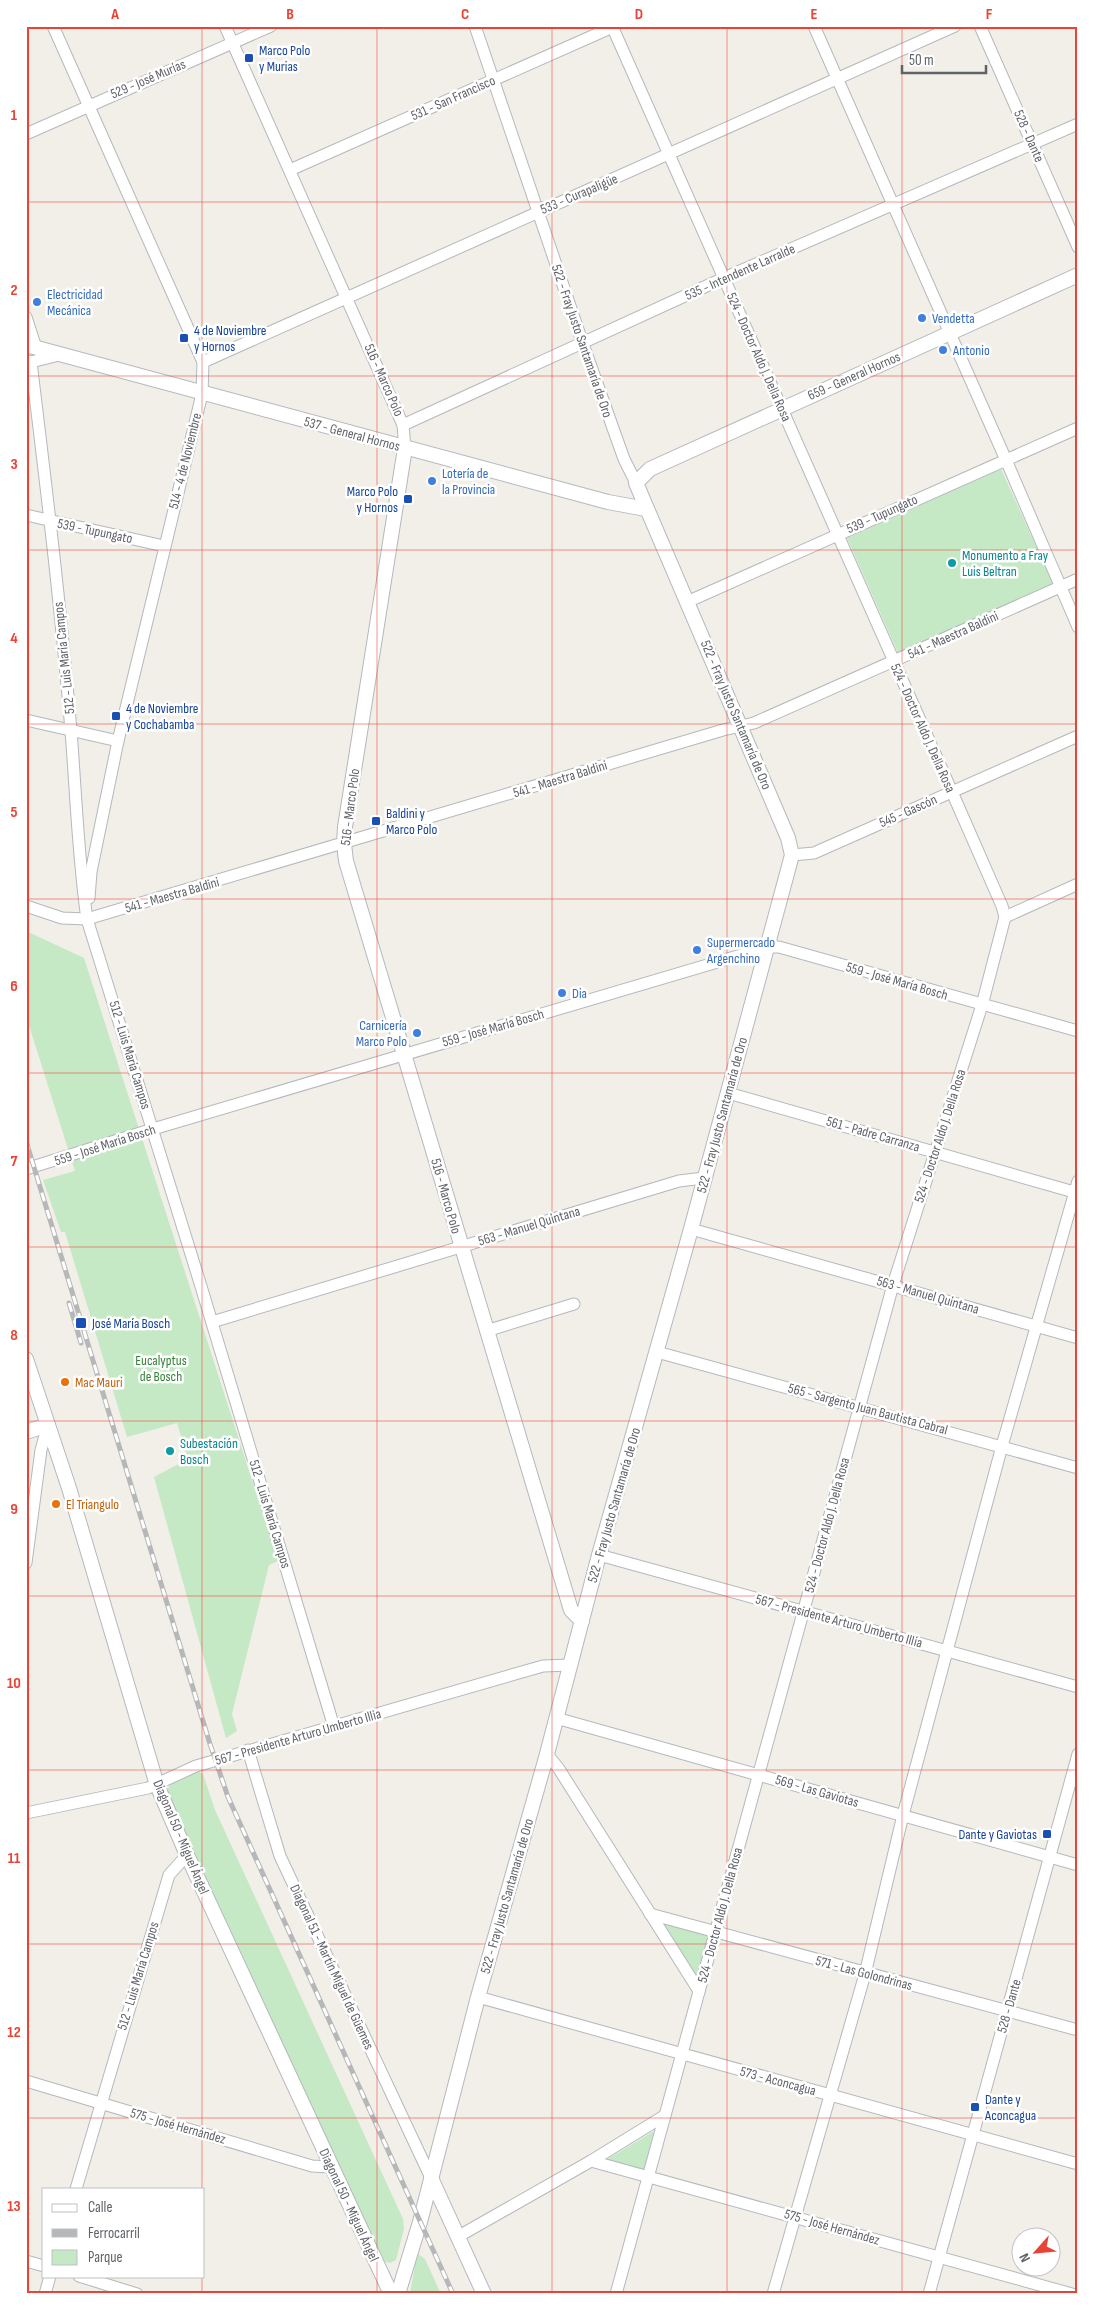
<svg xmlns="http://www.w3.org/2000/svg" width="1104" height="2320" font-family="'Sofia Sans Condensed',sans-serif">
<style>
.park{fill:#c5e8c5}
.lines{fill:none;stroke-linecap:round;stroke-linejoin:round}
.minor-casing{stroke:#b5b8bc;stroke-width:13}
.tertiary-casing{stroke:#b5b8bc;stroke-width:16}
.minor{stroke:#fff;stroke-width:11}
.tertiary{stroke:#fff;stroke-width:14}
.rail-casing{stroke:#b6b7b8;stroke-width:5}
.rail{stroke:#fff;stroke-width:3;stroke-dasharray:9;stroke-linecap:butt}
.grid{fill:none;stroke:#ea4335;stroke-width:1;stroke-opacity:0.55}
.transit-dot{fill:#1a4fb4;stroke:#fff;stroke-width:2}
.shop-dot{fill:#3f7fe0;stroke:#fff;stroke-width:2}
.culture-dot{fill:#0f9aa8;stroke:#fff;stroke-width:2}
.food-dot{fill:#e8710a;stroke:#fff;stroke-width:2}
.labels{text-anchor:middle;dominant-baseline:central;stroke-width:5;stroke-linejoin:round;paint-order:stroke}
.transit-label{font-size:14px;fill:#164399;stroke:#fff;text-anchor:start}
.street-label{font-size:14px;fill:#5f6368;stroke:#fff}
.shop-label{font-size:14px;fill:#366cbe;stroke:#fff;text-anchor:start}
.culture-label{font-size:14px;fill:#0d838f;stroke:#fff;text-anchor:start}
.park-label{font-size:14px;fill:#348238;stroke:#fff}
.food-label{font-size:14px;fill:#c56008;stroke:#fff;text-anchor:start}
.neatline{fill:none;stroke:#ea4335;stroke-width:2}
.grid-label{font-size:16px;text-anchor:middle;font-weight:bold;fill:#ea4335}
</style>
<rect width="100%" height="100%" fill="#f1efe8"/>
<g class="park">
<polygon points="1001,469 1054,586 899,655 847,538"/>
<polygon points="26,931 84,958 278,1561 269,1565 232,1714 237,1731 226,1738 154,1477 188,1459 177,1423 127,1437 65,1232 61,1232 43,1180 75,1171 26,1016"/>
<polygon points="196,1770 203,1774 215,1810 403,2219 404,2229 396,2260 390,2263 383,2261 187,1838 167,1790 171,1784"/>
<polygon points="663,1922 710,1937 700,1981"/>
<polygon points="654,2131 644,2170 606,2160"/>
<polygon points="417,2253 425,2259 441,2294 410,2294"/>
</g>
<g class="lines">
<g class="minor-casing">
<g id="minor">
<polyline points="53,26 203,362 202,394 118,741 91,872 89,898"/>
<polyline points="225,26 403,425 405,448"/>
<polyline points="475,26 583,344 624,459 636,483"/>
<polyline points="612,26 952,792 1002,906 1005,917 982,1005 893,1285 616,2294"/>
<polyline points="814,26 1006,460 1078,627"/>
<polyline points="980,26 1078,247"/>
<polyline points="26,134 271,26"/>
<polyline points="290,170 615,26"/>
<polyline points="26,317 36,348"/>
<polyline points="26,361 31,362 59,355"/>
<path d="M 31,362 C 46,485 61,608 71,731 C 76,794 78,857 87,919 L 200,1283 L 334,1727"/>
<polyline points="203,362 955,26"/>
<polyline points="403,425 724,278 1078,124"/>
<polyline points="26,515 164,546"/>
<polyline points="687,602 1078,428"/>
<polyline points="26,720 118,741"/>
<polyline points="792,855 814,853 1078,736"/>
<polyline points="26,906 62,918 87,919 723,730 754,723 1078,579"/>
<polyline points="1005,917 1078,884"/>
<polyline points="728,1093 1074,1192"/>
<polyline points="26,1169 153,1129 768,947 779,947 1078,1031"/>
<polyline points="691,1229 1078,1338"/>
<polyline points="212,1322 679,1181 704,1178"/>
<polyline points="486,1331 574,1304"/>
<polyline points="657,1352 1078,1468"/>
<polyline points="599,1555 1078,1687"/>
<polyline points="26,1563 41,1450 48,1425"/>
<polyline points="556,1718 1078,1865"/>
<polyline points="248,1750 280,1856 431,2178"/>
<polyline points="547,1754 559,1769 699,1991"/>
<polyline points="26,1813 148,1788 196,1766 543,1666 570,1665"/>
<polyline points="650,1914 1078,2030"/>
<polyline points="478,1997 1078,2164"/>
<polyline points="26,2081 312,2166 330,2167"/>
<polyline points="591,2161 1072,2294"/>
<polyline points="76,2189 169,1875 187,1855"/>
<polyline points="459,2236 591,2161 664,2116"/>
<polyline points="26,2261 44,2266"/>
<polyline points="79,2276 137,2294"/>
<polyline points="45,2294 50,2276"/>
<polyline points="773,2294 865,1974 903,1815 1002,1446 1078,1181"/>
<polyline points="929,2294 1078,1754"/>
</g>
</g>
<g class="tertiary-casing">
<g id="tertiary">
<polyline points="26,345 608,502 646,509"/>
<polyline points="405,448 345,827 344,844 346,861 571,1610 582,1621"/>
<polyline points="26,1359 69,1488 157,1785 187,1855 391,2294"/>
<polyline points="26,1432 48,1425"/>
<polyline points="431,2178 484,2294"/>
<polyline points="398,2294 420,2222 478,1997 547,1754 599,1555 691,1229 792,855 788,838 636,483 650,469 1078,275"/>
</g>
</g>
<use href="#minor" class="minor"/>
<use href="#tertiary" class="tertiary"/>
<g class="rail-casing">
<g id="rail">
<polyline points="26,1141 210,1744 228,1797 453,2294"/>
<polyline points="69,1303 81,1343"/>
</g>
</g>
<use href="#rail" class="rail"/>
</g>
<path class="grid" d="M 202,26 L 202,2189M 377,26 L 377,2294M 552,26 L 552,2294M 727,26 L 727,2294M 902,26 L 902,2294M 26,202 L 1078,202M 26,376 L 1078,376M 26,550 L 1078,550M 26,724 L 1078,724M 26,899 L 1078,899M 26,1073 L 1078,1073M 26,1247 L 1078,1247M 26,1421 L 1078,1421M 26,1596 L 1078,1596M 26,1770 L 1078,1770M 26,1944 L 1078,1944M 26,2118 L 1078,2118M 202,2276 L 202,2294"/>
<g class="transit-dot">
<rect x="244" y="53" width="10" height="10" rx="2.5"/>
<rect x="179" y="333" width="10" height="10" rx="2.5"/>
<rect x="403" y="494" width="10" height="10" rx="2.5"/>
<rect x="111" y="711" width="10" height="10" rx="2.5"/>
<rect x="371" y="816" width="10" height="10" rx="2.5"/>
<rect x="75" y="1317" width="12" height="12" rx="2.5"/>
<rect x="1042" y="1829" width="10" height="10" rx="2.5"/>
<rect x="970" y="2102" width="10" height="10" rx="2.5"/>
</g>
<g class="shop-dot">
<circle cx="37" cy="302" r="5"/>
<circle cx="922" cy="318" r="5"/>
<circle cx="943" cy="350" r="5"/>
<circle cx="432" cy="481" r="5"/>
<circle cx="697" cy="950" r="5"/>
<circle cx="562" cy="993" r="5"/>
<circle cx="417" cy="1033" r="5"/>
</g>
<g class="culture-dot">
<circle cx="952" cy="563" r="5"/>
<circle cx="170" cy="1451" r="5"/>
</g>
<g class="food-dot">
<circle cx="65" cy="1382" r="5"/>
<circle cx="56" cy="1504" r="5"/>
</g>
<g class="labels">
<g class="transit-label">
<text x="259" y="50">Marco Polo<tspan x="259" dy="16">y Murias</tspan></text>
<text x="194" y="330">4 de Noviembre<tspan x="194" dy="16">y Hornos</tspan></text>
<text x="398" y="491" text-anchor="end">Marco Polo<tspan x="398" dy="16">y Hornos</tspan></text>
<text x="126" y="708">4 de Noviembre<tspan x="126" dy="16">y Cochabamba</tspan></text>
<text x="386" y="813">Baldini y<tspan x="386" dy="16">Marco Polo</tspan></text>
<text x="92" y="1323">José María Bosch</text>
<text x="1037" y="1834" text-anchor="end">Dante y Gaviotas</text>
<text x="985" y="2099">Dante y<tspan x="985" dy="16">Aconcagua</tspan></text>
</g>
<g class="street-label">
<text transform="translate(148 79) rotate(-23)">529 - José Murías</text>
<text transform="translate(453 98) rotate(-24)">531 - San Francisco</text>
<text transform="translate(1029 136) rotate(66)">528 - Dante</text>
<text transform="translate(579 194) rotate(-23)">533 - Curapaligüe</text>
<text transform="translate(740 272) rotate(-24)">535 - Intendente Larralde</text>
<text transform="translate(582 341) rotate(71)">522 - Fray Justo Santamaría de Oro</text>
<text transform="translate(759 357) rotate(66)">524 - Doctor Aldo J. Della Rosa</text>
<text transform="translate(854 376) rotate(-24)">659 - General Hornos</text>
<text transform="translate(384 380) rotate(66)">516 - Marco Polo</text>
<text transform="translate(352 434) rotate(15)">537 - General Hornos</text>
<text transform="translate(185 461) rotate(-76)">514 - 4 de Noviembre</text>
<text transform="translate(882 514) rotate(-24)">539 - Tupungato</text>
<text transform="translate(95 531) rotate(12)">539 - Tupungato</text>
<text transform="translate(953 635) rotate(-24)">541 - Maestra Baldini</text>
<text transform="translate(64 658) rotate(-96)">512 - Luis María Campos</text>
<text transform="translate(736 715) rotate(67)">522 - Fray Justo Santamaría de Oro</text>
<text transform="translate(923 728) rotate(66)">524 - Doctor Aldo J. Della Rosa</text>
<text transform="translate(560 779) rotate(-17)">541 - Maestra Baldini</text>
<text transform="translate(350 807) rotate(-83)">516 - Marco Polo</text>
<text transform="translate(908 811) rotate(-24)">545 - Gascón</text>
<text transform="translate(172 895) rotate(-16)">541 - Maestra Baldini</text>
<text transform="translate(897 981) rotate(16)">559 - José María Bosch</text>
<text transform="translate(493 1028) rotate(-16)">559 - José María Bosch</text>
<text transform="translate(130 1055) rotate(73)">512 - Luis María Campos</text>
<text transform="translate(722 1115) rotate(-75)">522 - Fray Justo Santamaría de Oro</text>
<text transform="translate(873 1134) rotate(16)">561 - Padre Carranza</text>
<text transform="translate(940 1136) rotate(-72)">524 - Doctor Aldo J. Della Rosa</text>
<text transform="translate(105 1145) rotate(-18)">559 - José María Bosch</text>
<text transform="translate(446 1196) rotate(74)">516 - Marco Polo</text>
<text transform="translate(529 1226) rotate(-17)">563 - Manuel Quintana</text>
<text transform="translate(928 1295) rotate(16)">563 - Manuel Quintana</text>
<text transform="translate(868 1409) rotate(15)">565 - Sargento Juan Bautista Cabral</text>
<text transform="translate(614 1505) rotate(-74)">522 - Fray Justo Santamaría de Oro</text>
<text transform="translate(270 1514) rotate(73)">512 - Luis María Campos</text>
<text transform="translate(827 1525) rotate(-75)">524 - Doctor Aldo J. Della Rosa</text>
<text transform="translate(839 1621) rotate(15)">567 - Presidente Arturo Umberto Illia</text>
<text transform="translate(298 1737) rotate(-16)">567 - Presidente Arturo Umberto Illia</text>
<text transform="translate(817 1791) rotate(16)">569 - Las Gaviotas</text>
<text transform="translate(181 1837) rotate(67)">Diagonal 50 - Miguel Ángel</text>
<text transform="translate(507 1896) rotate(-74)">522 - Fray Justo Santamaría de Oro</text>
<text transform="translate(720 1915) rotate(-75)">524 - Doctor Aldo J. Della Rosa</text>
<text transform="translate(332 1967) rotate(65)">Diagonal 51 - Martín Miguel de Güemes</text>
<text transform="translate(864 1973) rotate(15)">571 - Las Golondrinas</text>
<text transform="translate(138 1976) rotate(-73)">512 - Luis María Campos</text>
<text transform="translate(1009 2006) rotate(-74)">528 - Dante</text>
<text transform="translate(778 2081) rotate(15)">573 - Aconcagua</text>
<text transform="translate(178 2126) rotate(16)">575 - José Hernández</text>
<text transform="translate(349 2205) rotate(65)">Diagonal 50 - Miguel Ángel</text>
<text transform="translate(832 2227) rotate(16)">575 - José Hernández</text>
</g>
<g class="shop-label">
<text x="47" y="294">Electricidad<tspan x="47" dy="16">Mecánica</tspan></text>
<text x="932" y="318">Vendetta</text>
<text x="953" y="350">Antonio</text>
<text x="442" y="473">Lotería de<tspan x="442" dy="16">la Provincia</tspan></text>
<text x="707" y="942">Supermercado<tspan x="707" dy="16">Argenchino</tspan></text>
<text x="572" y="993">Dia</text>
<text x="407" y="1025" text-anchor="end">Carnicería<tspan x="407" dy="16">Marco Polo</tspan></text>
</g>
<g class="culture-label">
<text x="962" y="555">Monumento a Fray<tspan x="962" dy="16">Luis Beltran</tspan></text>
<text x="180" y="1443">Subestación<tspan x="180" dy="16">Bosch</tspan></text>
</g>
<g class="park-label">
<text x="161" y="1360">Eucalyptus<tspan x="161" dy="16">de Bosch</tspan></text>
</g>
<g class="food-label">
<text x="75" y="1382">Mac Mauri</text>
<text x="66" y="1504">El Triangulo</text>
</g>
</g>
<rect width="1104" height="2320" fill="none" stroke="#ffffff" stroke-width="55"/>
<rect x="42" y="2188" width="162" height="90" fill="#ffffff" stroke="#bfc1c3"/>
<rect x="52" y="2204" width="25" height="8" fill="#ffffff" stroke="#bfc1c3"/>
<text x="88" y="2212" font-size="15" fill="#5f6368">Calle</text>
<rect x="52" y="2229" width="25" height="8" fill="#b6b7b8" stroke="#bfc1c3"/>
<text x="88" y="2238" font-size="15" fill="#5f6368">Ferrocarril</text>
<rect x="52" y="2250" width="25" height="15" fill="#c5e8c5" stroke="#bfc1c3"/>
<text x="88" y="2262" font-size="15" fill="#5f6368">Parque</text>
<g transform="translate(1036 2252) rotate(243)"><circle r="24" fill="#ffffff" stroke="#bfc1c3"/>
<path d="M0-4L9 19L0 12L-9 19Z" fill="#ea4335"/>
<text y="-8" font-size="14" font-weight="bold" text-anchor="middle" fill="#5f6368">N</text>
</g>
<path d="M902 65v8h84v-8" fill="none" stroke="#5f6368" stroke-width="2.5"/>
<text x="909" y="65" font-size="15" fill="#5f6368" stroke="#ffffff" stroke-width="4" paint-order="stroke">50 m</text>
<rect x="28" y="28" width="1048" height="2264" class="neatline"/>
<g class="grid-label">
<text x="115" y="19">A</text>
<text x="290" y="19">B</text>
<text x="465" y="19">C</text>
<text x="639" y="19">D</text>
<text x="814" y="19">E</text>
<text x="989" y="19">F</text>
<text x="14" y="120">1</text>
<text x="14" y="295">2</text>
<text x="14" y="469">3</text>
<text x="14" y="643">4</text>
<text x="14" y="817">5</text>
<text x="14" y="991">6</text>
<text x="14" y="1166">7</text>
<text x="14" y="1340">8</text>
<text x="14" y="1514">9</text>
<text x="14" y="1688">10</text>
<text x="14" y="1863">11</text>
<text x="14" y="2037">12</text>
<text x="14" y="2211">13</text>
</g>
</svg>
